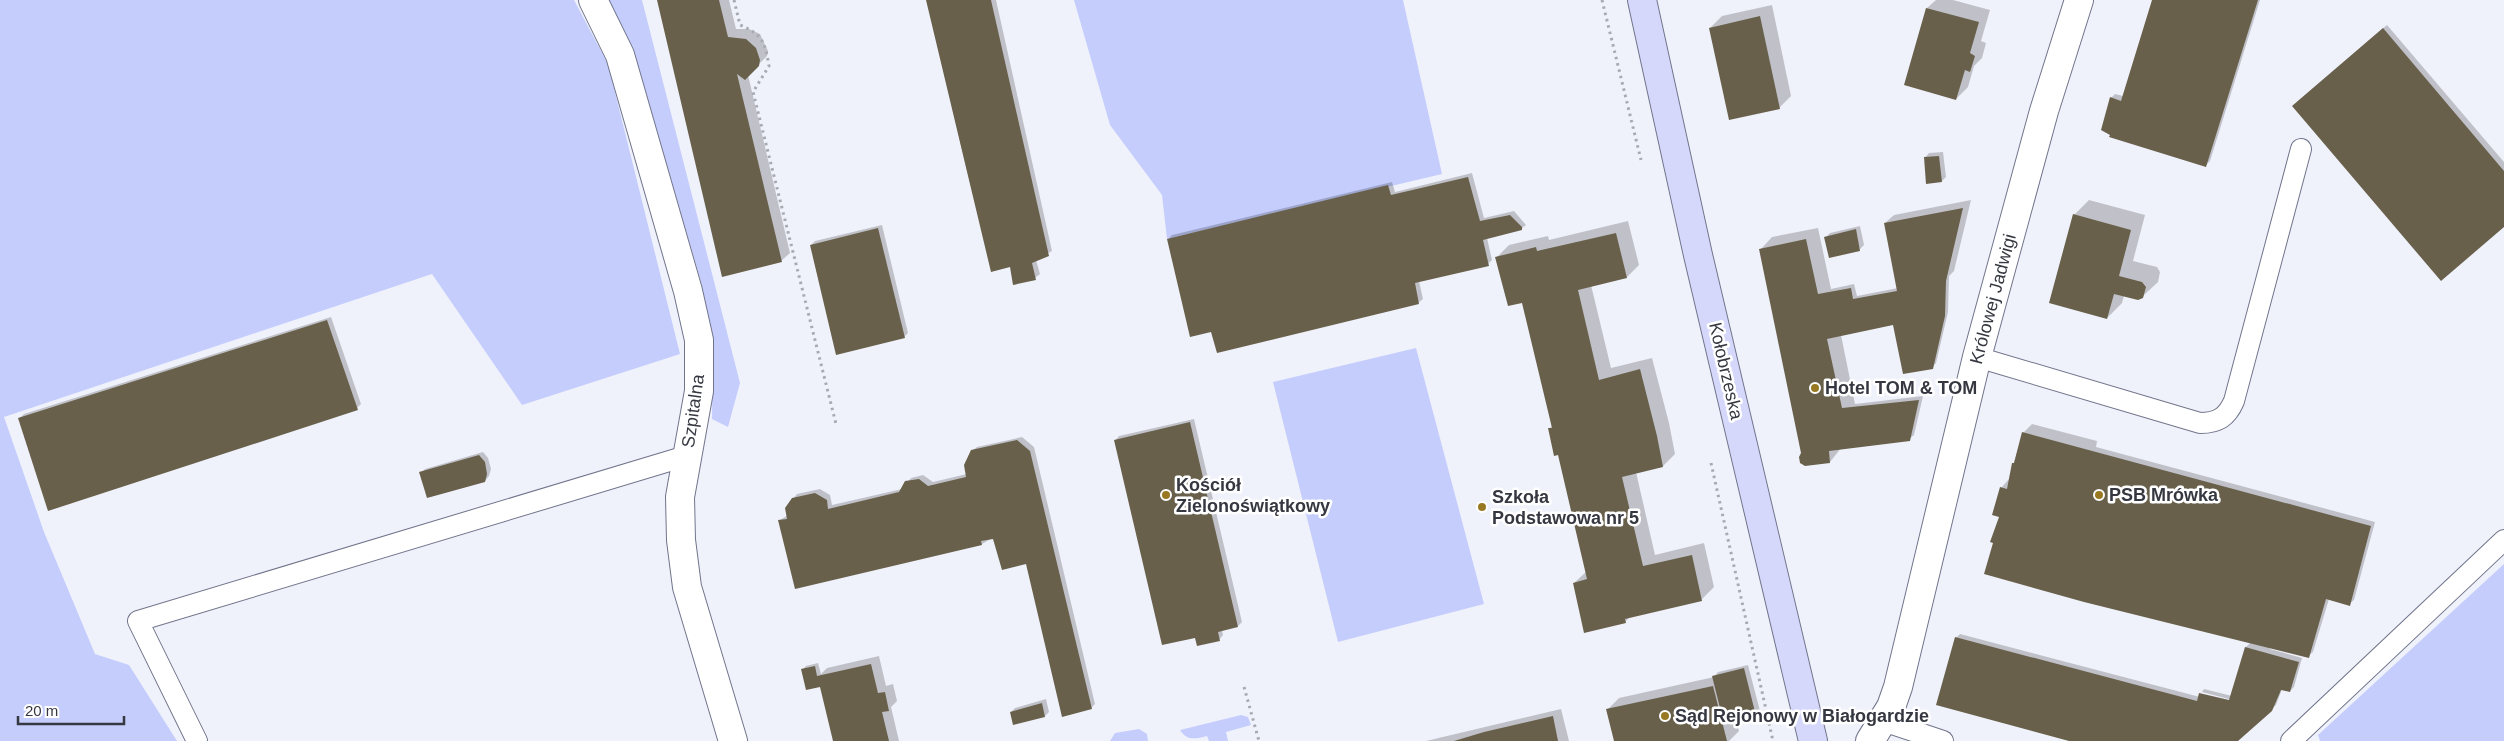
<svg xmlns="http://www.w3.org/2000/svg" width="2504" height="741" font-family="Arial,sans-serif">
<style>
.green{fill:#c5cdfd}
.shadow{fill:#0003}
.building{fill:#68604b}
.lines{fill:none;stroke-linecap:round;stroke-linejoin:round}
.service-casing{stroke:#71758b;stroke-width:22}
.minor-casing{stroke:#71758b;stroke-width:30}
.secondary-casing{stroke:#71758b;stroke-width:30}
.path{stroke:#a8aab3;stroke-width:3;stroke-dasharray:2.5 4;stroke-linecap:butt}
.service{stroke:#fff;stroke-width:20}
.minor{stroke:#fff;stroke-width:28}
.secondary{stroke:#d6d8fb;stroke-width:28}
.poi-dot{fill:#987922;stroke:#fff;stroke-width:2}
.labels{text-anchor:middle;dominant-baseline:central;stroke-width:5;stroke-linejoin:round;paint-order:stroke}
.street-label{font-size:18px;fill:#363841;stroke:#fff}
.poi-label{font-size:18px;font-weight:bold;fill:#363841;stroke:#fff;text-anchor:start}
</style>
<rect width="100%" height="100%" fill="#f0f2fb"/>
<g class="green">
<polygon points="0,0 574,0 608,64 680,354 522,405 432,274 4,417 44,532 95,654 129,665 177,741 0,741"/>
<polygon points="607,0 642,0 740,383 728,427 712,419 713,344 701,282 634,52"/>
<polygon points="1074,0 1403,0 1442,174 1167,239 1162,195 1110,125"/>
<polygon points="1416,348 1484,604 1338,642 1273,382"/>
<polygon points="2504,564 2504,741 2320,741 2318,735"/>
<path d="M 1241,715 L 1248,717 L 1251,725 L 1226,732 L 1228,741 L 1209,741 L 1207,736 C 1195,739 1187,741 1180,730 Z"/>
<polygon points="1139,729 1147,734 1148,741 1110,741 1115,733"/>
</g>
<g class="shadow">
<polygon points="658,0 729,0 736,29 749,29 760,34 768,51 767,56 748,75 790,253 781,261"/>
<polygon points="927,0 996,0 1052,251 1036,260 1040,274 1035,278 1011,266 992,270 967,171"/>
<polygon points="1936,0 1953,0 1990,10 1981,41 1986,43 1982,58 1974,66 1968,87 1956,99 1927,8"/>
<polygon points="2154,0 2260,0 2210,161 2206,165 2111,98 2115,94 2123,96"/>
<polygon points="1772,5 1791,96 1779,108 1710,28 1722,16"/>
<polygon points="2387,25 2504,162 2504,226 2297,102"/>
<polygon points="1943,152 1946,177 1942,181 1925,158 1929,153"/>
<polygon points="1472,173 1484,218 1514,211 1526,225 1521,229 1487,238 1492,260 1488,264 1419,281 1423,299 1418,303 1212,330 1168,239 1172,235 1392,182 1395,192"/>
<polygon points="1971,200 1954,271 1949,276 1948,312 1936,363 1932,367 1894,324 1841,335 1855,404 1923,396 1914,435 1909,439 1842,447 1830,462 1803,453 1760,250 1772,237 1818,228 1831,289 1854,284 1857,296 1898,288 1885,223 1894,215"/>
<polygon points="2089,200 2145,215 2133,261 2157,267 2160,272 2158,282 2142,297 2124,296 2122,303 2107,318 2074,215"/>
<polygon points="1628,221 1639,265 1627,277 1591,285 1611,368 1652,358 1669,423 1675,454 1663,466 1636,472 1655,555 1704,543 1714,587 1702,599 1631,616 1625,622 1574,583 1587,571 1559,453 1549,429 1552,426 1523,301 1497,257 1509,245 1548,236 1549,240"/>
<polygon points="882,225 908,333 904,337 811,245 815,241"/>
<polygon points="1860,226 1864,245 1859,250 1826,237 1830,233"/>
<polygon points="331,317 361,404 357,408 20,418 24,414"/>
<polygon points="1194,419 1242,622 1238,626 1222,630 1223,635 1219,640 1115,441 1119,436"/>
<polygon points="2032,424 2097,441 2096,447 2375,522 2354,600 2349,604 2329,599 2313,652 2308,656 2270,647 2270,649 2302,658 2294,687 2290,691 2282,689 2276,705 2236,741 2074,741 1956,638 1960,634 2200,697 2201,692 2201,695 2235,703 2236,701 2202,692 2204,689 2232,696 2246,647 2251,642 2001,516 2001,488 2009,479 2023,433"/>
<polygon points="1022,437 1034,447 1095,704 1091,708 1027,563 994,537 982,544 780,520 788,515 793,499 797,494 820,489 830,495 832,505 902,489 911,478 923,475 933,482 967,474 972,451 977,447"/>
<polygon points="483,452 488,458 491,469 489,476 485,481 421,473 425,469"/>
<polygon points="879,656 886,686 893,684 897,701 891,707 899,741 834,741 821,684 802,670 806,666 818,663 821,674 827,668"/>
<polygon points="1748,665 1760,711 1756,715 1736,720 1739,731 1729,741 1615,741 1607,710 1619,698 1714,677 1718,672"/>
<polygon points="1046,699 1049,712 1045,716 1011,712 1015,708"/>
<polygon points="1561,709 1569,741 1426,741"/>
</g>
<g class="building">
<polygon points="657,0 719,0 728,37 746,39 756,48 760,60 759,66 745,80 737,74 782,262 722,277"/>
<polygon points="926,0 991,0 1049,256 1032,263 1036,280 1013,285 1010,267 991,272"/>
<polygon points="2152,0 2258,0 2206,167 2109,137 2110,135 2101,130 2110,97 2121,101"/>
<polygon points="1926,8 1979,22 1970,53 1975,56 1970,72 1965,70 1956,100 1904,85"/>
<polygon points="1760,16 1780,109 1729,120 1709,28"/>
<polygon points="2383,28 2504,171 2504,227 2441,281 2292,106"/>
<polygon points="1939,156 1942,182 1926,184 1924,157"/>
<polygon points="1468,177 1480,221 1510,215 1522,227 1522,230 1483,240 1489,266 1415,283 1419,304 1217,353 1211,332 1190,337 1167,239 1388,185 1391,195"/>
<polygon points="1963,208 1946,281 1945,316 1933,369 1903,374 1893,325 1827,339 1842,408 1919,400 1910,441 1829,451 1830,463 1805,466 1800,463 1799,457 1801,453 1759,249 1806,239 1818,294 1851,288 1853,299 1897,291 1884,223"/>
<polygon points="2073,214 2131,230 2119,276 2142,282 2146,287 2143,298 2138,300 2114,294 2107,319 2049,303"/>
<polygon points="878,228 905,338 836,355 810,245"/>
<polygon points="1856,229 1860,251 1829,258 1824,237"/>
<polygon points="1616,233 1627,278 1578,290 1599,380 1640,369 1657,436 1663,467 1622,477 1643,566 1692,555 1702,601 1625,619 1626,623 1584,633 1573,583 1587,579 1558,455 1554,456 1548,428 1552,428 1522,303 1508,306 1495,257 1536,247 1537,251"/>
<polygon points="327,320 358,410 48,511 18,418"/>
<polygon points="1190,422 1238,627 1218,632 1220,641 1197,646 1195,638 1162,645 1114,440"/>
<polygon points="2022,432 2371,526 2350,606 2326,599 2309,658 2084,602 1984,574 1993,543 1990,542 1999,517 1992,515 2000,487 2007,489 2012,463 2014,463"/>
<polygon points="1017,440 1030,451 1092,709 1062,717 1026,564 1002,570 993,539 981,541 982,545 795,589 778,520 787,519 785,508 792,498 815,493 827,500 828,509 899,492 905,481 919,479 928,486 966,477 964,465 971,450"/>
<polygon points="479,455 485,462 487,474 485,482 427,498 419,472"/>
<polygon points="1955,637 2197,701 2199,693 2229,700 2245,647 2299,662 2290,692 2281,690 2272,711 2238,741 2069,741 1936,705"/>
<polygon points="871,664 878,693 885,692 889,711 882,712 889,741 833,741 820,687 806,690 801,669 815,666 817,676"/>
<polygon points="1744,668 1756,716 1724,724 1712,676"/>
<polygon points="1713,686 1727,741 1614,741 1606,709"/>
<polygon points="1042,703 1045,717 1013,725 1010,712"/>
<polygon points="1553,716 1558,741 1454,741 1484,732"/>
</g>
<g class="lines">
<g class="service-casing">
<g id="service">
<path d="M 1977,357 L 2200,423 C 2218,423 2227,417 2234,401 L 2301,149"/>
<polyline points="1883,721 1943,741"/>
<polyline points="197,741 138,621 686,456"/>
<polyline points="2291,741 2504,540"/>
</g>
</g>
<g class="minor-casing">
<g id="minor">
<polyline points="593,0 620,55 688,291 699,340 699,391 680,497 681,540 687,587 733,741"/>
<polyline points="1870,741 1891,707 1898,687 1977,357 2044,111 2079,0"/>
</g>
</g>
<g class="secondary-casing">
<polyline id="secondary" points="1642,0 1698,255 1813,741"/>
</g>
<g class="path">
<path d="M 734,0 L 740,25 C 763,35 765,42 769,66 L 753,92 L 836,424"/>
<polyline points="1602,0 1641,160"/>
<polyline points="1711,463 1773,741"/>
<polyline points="1244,687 1259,741"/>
</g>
<use href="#service" class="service"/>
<use href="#minor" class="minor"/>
<use href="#secondary" class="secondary"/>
</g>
<g class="poi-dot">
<circle cx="1815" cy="388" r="5"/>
<circle cx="1166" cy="495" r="5"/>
<circle cx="2099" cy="495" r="5"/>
<circle cx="1482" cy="507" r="5"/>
<circle cx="1665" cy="716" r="5"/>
</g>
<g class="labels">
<g class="street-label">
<text transform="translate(1993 299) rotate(-75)">Królowej Jadwigi</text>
<text transform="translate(1726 371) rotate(77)">Kołobrzeska</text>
<text transform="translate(693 411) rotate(-82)">Szpitalna</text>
</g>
<g class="poi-label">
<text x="1825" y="388">Hotel TOM &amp; TOM</text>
<text x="1176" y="485">Kościół<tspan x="1176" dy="21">Zielonoświątkowy</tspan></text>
<text x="2109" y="495">PSB Mrówka</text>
<text x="1492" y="497">Szkoła<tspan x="1492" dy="21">Podstawowa nr 5</tspan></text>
<text x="1675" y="716">Sąd Rejonowy w Białogardzie</text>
</g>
</g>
<path d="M18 716v8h106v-8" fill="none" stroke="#363841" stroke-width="2.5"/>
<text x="25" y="716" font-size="15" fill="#363841" stroke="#ffffff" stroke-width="4" paint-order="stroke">20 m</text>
</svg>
